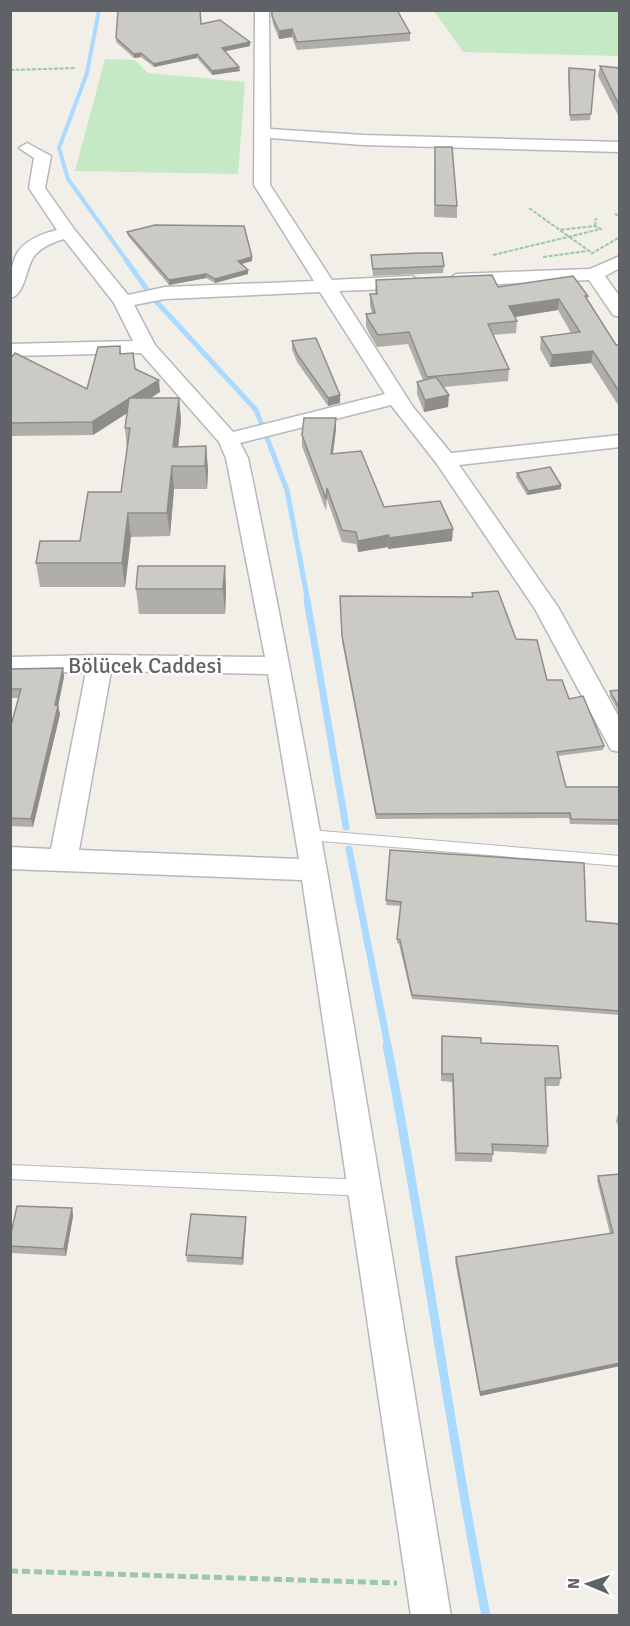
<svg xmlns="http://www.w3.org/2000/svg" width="630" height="1626" font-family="Signika,sans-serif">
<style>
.green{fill:#c5e8c5}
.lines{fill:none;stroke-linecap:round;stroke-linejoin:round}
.stream-far3{stroke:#aadaff;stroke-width:4}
.stream-far2{stroke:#aadaff;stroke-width:5}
.stream-far1{stroke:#aadaff;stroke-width:7}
.stream{stroke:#aadaff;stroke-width:9}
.service-casing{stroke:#b5b8bc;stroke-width:2}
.minor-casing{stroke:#b5b8bc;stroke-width:3}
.path-far1{stroke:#9cc7a9;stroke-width:2;stroke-dasharray:4 1.5;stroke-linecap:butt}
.path{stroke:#9cc7a9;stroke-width:5;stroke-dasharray:8 4;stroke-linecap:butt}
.service{fill:#fff;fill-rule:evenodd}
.minor{fill:#fff;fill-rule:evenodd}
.wall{fill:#afaea9}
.shaded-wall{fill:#8f8d8a}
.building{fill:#cccac5;stroke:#8f8d8a;stroke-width:1.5}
.labels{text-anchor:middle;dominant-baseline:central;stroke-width:5;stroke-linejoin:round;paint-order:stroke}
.street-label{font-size:22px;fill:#5f6368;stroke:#fff}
</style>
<rect width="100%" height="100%" fill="#f1efe8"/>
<g class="green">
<polygon points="434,11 619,11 619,56 463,52"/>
<polygon points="105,59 135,60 148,73 245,82 238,174 75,171"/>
</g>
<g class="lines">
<polyline class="stream-far3" points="99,10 87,73 59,148 68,179 127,261"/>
<g class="stream-far2">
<polyline points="126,260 146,288"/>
<polyline points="155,300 256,410 261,422"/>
<polyline points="267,438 287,490 308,602"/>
</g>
<g class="stream-far1">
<polyline points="307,600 346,827"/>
<polyline points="349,849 388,1046"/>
</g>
<path class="stream" d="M 387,1045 C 424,1234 449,1426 486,1616"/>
<g class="service-casing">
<g id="service">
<polygon points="309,830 620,856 620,866 309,840 304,839 302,835 304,831"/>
<polygon points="10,1165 365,1180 371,1183 373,1188 371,1193 365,1196 10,1179"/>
</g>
</g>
<g class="minor-casing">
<g id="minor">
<path d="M 255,10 L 269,10 L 270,129 L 363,135 L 620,142 L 620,152 L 363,145 L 270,138 L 270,185 L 332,280 L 412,276 L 421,282 L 412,288 L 339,291 L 413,407 L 451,453 L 620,435 L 620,447 L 459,465 L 558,607 L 620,719 L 620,752 L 611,750 L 535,609 L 437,464 L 391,405 L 240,443 L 248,458 C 328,842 387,1229 451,1616 L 411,1616 L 302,880 L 10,869 L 10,847 L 51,849 L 86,672 L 10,673 L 10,657 L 100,655 L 265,657 L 226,458 L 219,442 L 141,353 L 10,356 L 10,344 L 133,341 L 114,303 L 64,239 C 53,242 42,247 35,255 C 25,267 26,295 10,298 C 10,258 14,241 57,230 L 29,188 L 34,158 L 19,148 L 27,143 L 51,156 L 45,188 L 74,229 L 128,295 L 165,287 L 314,281 L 254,185 ZM 320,292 L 385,394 L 233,432 L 155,345 L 134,305 L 165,299 ZM 111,671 L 268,674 L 299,859 L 79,850 Z"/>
<polygon points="620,256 620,268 605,276 620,297 620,317 613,315 589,280 456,286 447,280 456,274 590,269"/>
</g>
</g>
<g class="path-far1">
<polyline points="10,70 76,68"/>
<polyline points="529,208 592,253"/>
<polyline points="615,214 620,216"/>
<polyline points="595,226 596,218"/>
<polyline points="591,254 620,237"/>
<polyline points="493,255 601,229 595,226 559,230"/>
<polyline points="543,257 587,251"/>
</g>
<polyline class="path" points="10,1571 397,1583"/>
<use href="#service" class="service"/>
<use href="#minor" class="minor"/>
</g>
<g class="wall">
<polygon points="271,10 397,10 410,33 410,41 297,50 292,37 279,39 273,24"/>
<polygon points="201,24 250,46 225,51 240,71 212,75 197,58 154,67 141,57 134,58 116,42 116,38"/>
<polygon points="600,66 620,68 620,119 598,76"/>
<polygon points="569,68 595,70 590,120 570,121 568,74"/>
<polygon points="435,147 457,206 457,218 434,217"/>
<polygon points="127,232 252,257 252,261 241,264 248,274 215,283 206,278 169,285 128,236"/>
<polygon points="371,255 444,266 443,273 373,276"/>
<polygon points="376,280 498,287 588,296 587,300 616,345 620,345 620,408 591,363 550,367 540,349 541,337 571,333 558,310 515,317 517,321 516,333 493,335 509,369 508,381 444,387 448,407 424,412 417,394 417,382 423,380 408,344 377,347 369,333 366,326 366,314 372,313 370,306 370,294 375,294"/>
<polygon points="292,341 340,395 340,403 328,406 297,362 292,349"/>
<polygon points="120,346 121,353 160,392 150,398 179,398 181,421 178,447 206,446 208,470 207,489 174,489 170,536 131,537 125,587 40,587 36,563 80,541 121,492 127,450 125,428 127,413 93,435 10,436 10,359 87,389"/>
<polygon points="336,418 336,429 333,454 384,507 452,541 388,549 388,547 358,552 356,544 342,542 327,499 326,511 302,446 302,435"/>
<polygon points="517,473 561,485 561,489 527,495 516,477"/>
<polygon points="225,566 226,591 225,614 139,614 136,589"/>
<polygon points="472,593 516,639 547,680 569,699 604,746 603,750 558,756 566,787 620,787 620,825 570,824 569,818 376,819 342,641 340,601 472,597"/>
<polygon points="63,668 64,677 58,706 60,714 33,827 10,826 10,729 19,698 10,698 10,669"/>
<polygon points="620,690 620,711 618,711 610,696 610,691"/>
<polygon points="390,850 586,921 620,924 620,1015 412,999 399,944 397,943 401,906 386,905"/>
<polygon points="442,1036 481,1043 561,1078 559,1086 545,1086 548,1146 546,1154 493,1151 492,1162 455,1161 452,1082 441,1081 441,1044"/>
<polygon points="620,1113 620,1130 616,1121 618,1114"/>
<polygon points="620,1174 620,1366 480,1396 455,1261 456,1257 610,1234 597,1180 598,1176"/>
<polygon points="72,1208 73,1216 66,1256 11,1253 10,1246"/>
<polygon points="246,1217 246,1224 243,1265 187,1262 186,1255"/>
</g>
<g class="shaded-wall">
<polygon points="292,29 292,37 279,39 279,31"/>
<polygon points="250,42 250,46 222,52 222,48"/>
<polygon points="141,53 141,57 134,58 134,54"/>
<polygon points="197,54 197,58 154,67 154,64"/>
<polygon points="239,67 240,71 212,75 212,71"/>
<polygon points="252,257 252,261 238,265 238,261"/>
<polygon points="248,270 248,274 215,283 215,279"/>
<polygon points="206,274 206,278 169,285 169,280"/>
<polygon points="559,299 558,310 508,318 509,306"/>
<polygon points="593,351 591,363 550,367 552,355"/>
<polygon points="159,380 160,392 93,435 92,422"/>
<polygon points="340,395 340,403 328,406 328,398"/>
<polygon points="449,395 448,407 424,412 425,400"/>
<polygon points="179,398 181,421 176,466 173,447"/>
<polygon points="336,418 336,429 331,466 331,454"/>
<polygon points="206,446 208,470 207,489 205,466"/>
<polygon points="172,466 174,489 170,536 167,513"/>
<polygon points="561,485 561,489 527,495 528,491"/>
<polygon points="128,513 131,537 125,587 122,563"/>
<polygon points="453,529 452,541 388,549 389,538"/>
<polygon points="389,535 388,547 358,552 358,541"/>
<polygon points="225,566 226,591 225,614 223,589"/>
<polygon points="63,668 64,677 58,706 60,714 33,827 31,819"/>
<polygon points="72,1208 73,1216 66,1256 64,1249"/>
<polygon points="246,1217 246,1224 243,1265 242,1258"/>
<polygon points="620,1363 620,1366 480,1396 480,1392"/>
</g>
<g class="building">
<polygon points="118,10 200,10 201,24 220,20 250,42 222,48 239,67 212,71 197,54 154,64 141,53 134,54 116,38"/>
<polygon points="272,10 397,10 410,33 297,42 292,29 279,31 272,16"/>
<polygon points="600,66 620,68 620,107"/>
<polygon points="569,68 595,70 591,114 570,115"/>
<polygon points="435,147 452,147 457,206 435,205"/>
<polygon points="155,225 244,226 252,257 238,261 248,270 215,279 206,274 169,280 127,232"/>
<polygon points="420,253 442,253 444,266 373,269 371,255"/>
<polygon points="492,275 498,287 573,276 588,296 585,296 616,345 620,345 620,393 593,351 552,355 541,337 580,332 559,299 509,306 517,321 488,324 509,369 427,377 409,332 378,335 369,321 366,314 375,313 370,294 377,294 376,280"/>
<polygon points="316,338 340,395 328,398 297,354 292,341"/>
<polygon points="120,346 120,354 133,353 135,369 159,380 92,422 10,423 10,359 15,353 87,389 98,347"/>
<polygon points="436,377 449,395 425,400 417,382"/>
<polygon points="129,398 179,398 173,447 206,446 205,466 172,466 167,513 128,513 122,563 36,563 40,541 80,541 88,492 121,492 130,428 125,428"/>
<polygon points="304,418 336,418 331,454 361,451 384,507 440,501 453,529 389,538 389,535 358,541 356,532 342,530 327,488 326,499 302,435"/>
<polygon points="550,467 561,485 528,491 517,473"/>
<polygon points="138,566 225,566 223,589 136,589"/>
<polygon points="498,591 516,639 537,640 547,680 562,680 569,699 583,696 604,746 557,752 566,787 620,787 620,820 571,819 570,813 376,814 342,636 340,596 473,597 472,593"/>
<polygon points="63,668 55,705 58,706 31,819 10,818 10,729 21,689 10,689 10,669"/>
<polygon points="620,690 620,707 619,707 610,691"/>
<polygon points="390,850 584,863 586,921 620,924 620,1011 412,995 400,940 397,939 401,902 386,900"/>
<polygon points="442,1036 481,1038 481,1043 558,1046 561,1078 545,1078 548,1146 492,1144 493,1154 456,1153 453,1074 442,1074"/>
<polygon points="620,1174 620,1363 480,1392 456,1257 613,1233 598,1176"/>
<polygon points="17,1206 72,1208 64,1249 10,1246 10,1238"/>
<polygon points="191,1214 246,1217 242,1258 186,1255"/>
</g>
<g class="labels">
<g class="street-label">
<text x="145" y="665">Bölücek Caddesi</text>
</g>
</g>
<rect width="630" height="1626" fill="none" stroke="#5f6368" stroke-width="24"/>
<g transform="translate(588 1584) rotate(272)" stroke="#ffffff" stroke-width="4.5" paint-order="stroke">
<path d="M0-4.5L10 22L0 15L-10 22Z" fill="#5f6368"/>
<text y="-9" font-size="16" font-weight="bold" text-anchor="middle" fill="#5f6368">N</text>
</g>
</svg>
